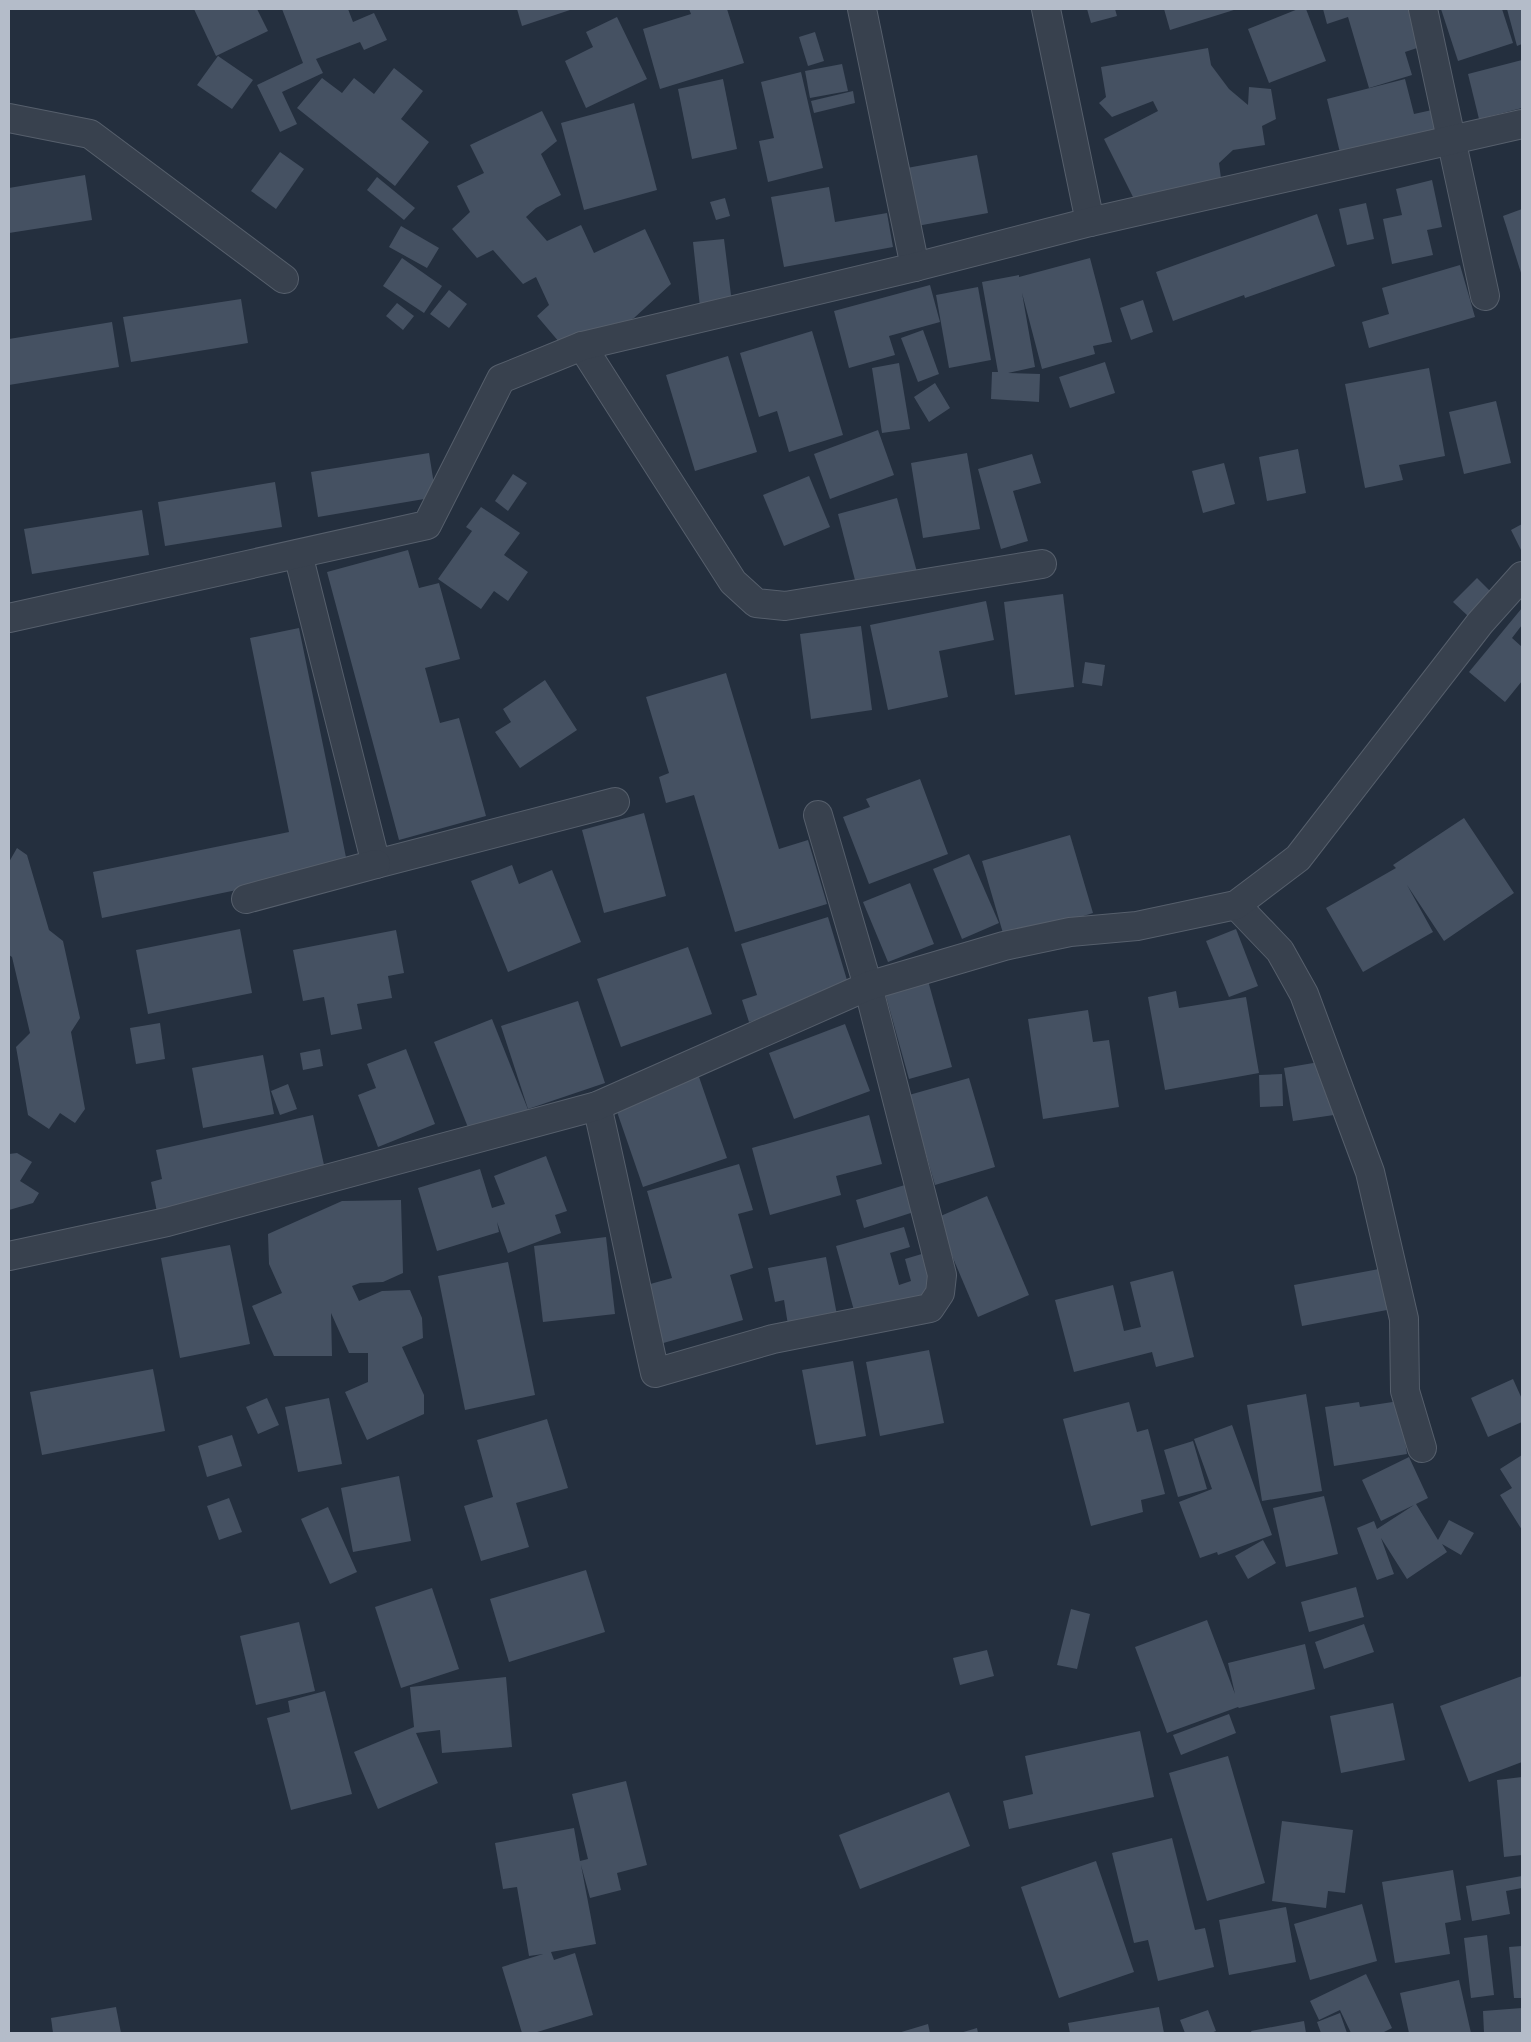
<svg xmlns="http://www.w3.org/2000/svg" width="1531" height="2042" font-family="'Asap Condensed',sans-serif">
<style>
.building{fill:#455162}
.lines{fill:none;stroke-linecap:round;stroke-linejoin:round}
.street-casing{stroke:#565f6c;stroke-width:30}
.street{stroke:#38414e;stroke-width:28}
</style>
<rect width="100%" height="100%" fill="#242f3e"/>
<g class="building">
<polygon points="194,9 257,9 268,31 216,56"/>
<polygon points="282,9 348,9 353,22 374,13 387,40 364,50 360,42 316,59 323,73 282,92 297,124 280,132 257,85 303,63"/>
<polygon points="517,9 569,9 570,10 522,26"/>
<polygon points="689,9 727,9 744,63 660,89 643,29 691,14"/>
<polygon points="1087,9 1115,9 1117,16 1091,23"/>
<polygon points="1164,9 1237,9 1170,30"/>
<polygon points="1298,9 1306,9 1326,61 1269,83 1248,29"/>
<polygon points="1323,9 1416,9 1426,45 1405,52 1412,75 1369,88 1348,17 1327,24"/>
<polygon points="1441,9 1502,9 1513,43 1458,61"/>
<polygon points="1507,9 1522,9 1522,44 1517,46"/>
<polygon points="617,17 647,79 586,108 565,61 593,47 586,32"/>
<polygon points="815,32 824,61 808,66 799,37"/>
<polygon points="1208,48 1211,65 1229,89 1248,105 1249,87 1271,89 1276,119 1262,126 1265,145 1233,150 1219,163 1222,186 1134,199 1104,139 1158,111 1153,101 1112,117 1099,103 1106,97 1101,67"/>
<polygon points="218,56 253,80 232,109 197,85"/>
<polygon points="1522,60 1522,108 1479,119 1468,74"/>
<polygon points="842,64 848,91 810,98 805,71"/>
<polygon points="394,68 423,91 401,119 429,142 395,186 297,108 322,78 342,93 354,78 374,94"/>
<polygon points="801,72 823,168 768,182 759,141 774,138 761,82"/>
<polygon points="723,79 737,149 692,159 678,89"/>
<polygon points="1405,79 1414,114 1441,108 1448,134 1342,161 1327,99"/>
<polygon points="853,91 855,103 814,113 811,101"/>
<polygon points="634,103 657,190 584,210 561,123"/>
<polygon points="542,111 557,141 541,154 561,195 536,208 526,217 547,241 581,225 594,253 645,229 671,284 634,318 561,353 565,349 537,316 549,305 536,277 523,284 493,250 477,258 452,229 470,212 457,186 484,173 470,145"/>
<polygon points="280,152 304,169 276,209 251,191"/>
<polygon points="977,155 988,213 917,226 907,168"/>
<polygon points="85,175 92,220 9,233 9,188"/>
<polygon points="377,177 415,208 404,220 367,190"/>
<polygon points="1432,180 1442,227 1427,230 1433,255 1392,264 1383,219 1402,215 1396,189"/>
<polygon points="829,187 835,222 887,213 893,247 784,267 771,197"/>
<polygon points="725,198 730,216 716,220 710,202"/>
<polygon points="1366,203 1374,239 1347,245 1339,209"/>
<polygon points="1522,209 1522,276 1503,216"/>
<polygon points="1317,214 1335,266 1245,298 1244,295 1173,321 1156,272"/>
<polygon points="401,226 439,248 427,268 389,247"/>
<polygon points="724,239 732,303 700,307 693,242"/>
<polygon points="402,258 442,286 424,313 383,286"/>
<polygon points="1090,258 1112,342 1093,346 1095,354 1042,369 1022,293 1035,367 1008,373 1040,374 1039,402 991,399 992,372 998,372 982,282 1019,275 1019,277"/>
<polygon points="1460,265 1475,317 1369,348 1362,322 1389,314 1382,288"/>
<polygon points="930,285 940,322 889,336 895,355 849,368 834,311"/>
<polygon points="978,287 991,360 949,368 936,295"/>
<polygon points="449,290 467,304 449,328 430,314"/>
<polygon points="241,299 248,343 131,362 123,317"/>
<polygon points="1143,300 1153,332 1131,340 1120,308"/>
<polygon points="397,303 414,316 403,330 386,316"/>
<polygon points="112,322 119,367 9,385 9,339"/>
<polygon points="923,330 939,374 918,382 901,338"/>
<polygon points="812,331 843,435 789,452 777,411 759,417 740,353"/>
<polygon points="728,356 757,452 695,471 666,375"/>
<polygon points="1105,362 1115,393 1070,408 1059,377"/>
<polygon points="899,363 910,429 882,433 872,368"/>
<polygon points="1429,368 1445,456 1399,465 1403,480 1365,488 1345,384"/>
<polygon points="935,383 950,408 929,422 914,397"/>
<polygon points="1496,401 1511,463 1464,474 1449,412"/>
<polygon points="878,430 894,475 830,499 814,454"/>
<polygon points="1298,449 1306,493 1267,501 1259,457"/>
<polygon points="429,453 436,497 318,517 311,472"/>
<polygon points="967,453 980,529 923,538 911,463"/>
<polygon points="1032,454 1041,483 1013,491 1028,541 1001,549 978,469"/>
<polygon points="1224,463 1235,504 1203,513 1192,471"/>
<polygon points="513,474 527,483 508,511 495,501"/>
<polygon points="809,476 830,527 784,546 763,495"/>
<polygon points="275,482 282,527 165,546 158,502"/>
<polygon points="897,498 917,572 857,588 838,514"/>
<polygon points="481,507 520,533 504,555 528,572 508,601 494,591 481,609 438,579 472,531 466,527"/>
<polygon points="142,510 149,555 32,574 24,529"/>
<polygon points="1522,524 1522,552 1511,530"/>
<polygon points="408,550 419,588 439,583 460,659 425,668 440,723 459,718 486,816 399,840 327,572"/>
<polygon points="1477,578 1491,592 1468,616 1453,602"/>
<polygon points="1063,594 1074,687 1015,695 1004,602"/>
<polygon points="986,601 994,640 939,651 948,697 888,710 870,625"/>
<polygon points="1522,608 1522,625 1512,638 1522,647 1522,681 1505,702 1469,672"/>
<polygon points="861,626 872,710 811,719 800,634"/>
<polygon points="299,628 348,867 102,918 93,872 289,832 250,638"/>
<polygon points="1085,662 1105,665 1102,686 1082,683"/>
<polygon points="726,673 779,849 808,840 827,904 735,932 694,795 666,803 659,777 669,773 646,697"/>
<polygon points="545,680 577,730 520,768 495,732 511,722 503,709"/>
<polygon points="920,779 948,854 869,884 843,817 870,807 866,799"/>
<polygon points="644,813 666,896 604,913 582,830"/>
<polygon points="1464,818 1514,893 1444,941 1407,885 1433,932 1363,972 1326,908 1396,868 1393,865"/>
<polygon points="1070,835 1093,913 1005,940 982,861"/>
<polygon points="17,848 27,855 49,930 63,941 80,1018 71,1032 85,1109 75,1123 60,1113 49,1129 28,1115 16,1047 30,1033 12,957 9,955 9,862"/>
<polygon points="969,854 999,923 962,939 933,869"/>
<polygon points="512,865 519,884 552,870 581,942 508,972 471,881"/>
<polygon points="910,883 934,944 888,962 863,902"/>
<polygon points="828,917 850,990 749,1022 742,1000 757,995 741,944"/>
<polygon points="240,929 252,993 148,1014 136,950"/>
<polygon points="1236,929 1258,986 1229,997 1206,941"/>
<polygon points="396,930 404,973 388,976 392,998 357,1004 362,1029 331,1035 324,997 303,1001 293,950"/>
<polygon points="688,947 712,1014 621,1047 597,979"/>
<polygon points="927,977 952,1067 909,1079 884,989"/>
<polygon points="1176,991 1179,1008 1246,997 1259,1073 1165,1090 1148,997"/>
<polygon points="578,1001 605,1083 528,1109 501,1026"/>
<polygon points="1088,1010 1093,1042 1109,1040 1119,1107 1043,1119 1028,1019"/>
<polygon points="492,1019 529,1112 471,1135 434,1042"/>
<polygon points="160,1023 165,1059 136,1064 130,1028"/>
<polygon points="845,1024 870,1091 794,1119 769,1053"/>
<polygon points="320,1049 323,1066 303,1070 300,1053"/>
<polygon points="406,1049 435,1124 378,1147 358,1095 376,1088 367,1064"/>
<polygon points="263,1055 274,1114 203,1128 192,1068"/>
<polygon points="1325,1061 1334,1115 1293,1121 1284,1068"/>
<polygon points="1282,1074 1283,1106 1260,1107 1259,1075"/>
<polygon points="699,1077 727,1158 643,1187 615,1106"/>
<polygon points="969,1078 995,1167 935,1185 909,1095"/>
<polygon points="288,1084 297,1109 280,1115 271,1091"/>
<polygon points="313,1115 326,1174 157,1212 151,1182 162,1179 156,1150"/>
<polygon points="869,1115 882,1164 836,1176 841,1195 770,1215 752,1148"/>
<polygon points="17,1153 32,1162 20,1181 39,1193 33,1203 9,1210 9,1154"/>
<polygon points="546,1156 567,1211 555,1215 561,1233 508,1253 497,1222 499,1232 437,1251 418,1188 480,1169 492,1208 505,1204 494,1176"/>
<polygon points="739,1164 753,1210 738,1214 753,1268 730,1275 743,1320 660,1344 643,1286 672,1278 647,1191"/>
<polygon points="908,1184 917,1211 864,1228 856,1200"/>
<polygon points="987,1196 1029,1295 978,1317 936,1218"/>
<polygon points="401,1200 403,1273 383,1282 360,1283 352,1286 359,1301 382,1291 410,1290 422,1318 423,1338 402,1347 424,1395 424,1414 367,1440 345,1392 368,1382 368,1353 349,1353 331,1313 332,1356 274,1356 252,1306 282,1293 269,1264 268,1234 342,1201"/>
<polygon points="904,1227 910,1247 890,1253 899,1285 911,1281 905,1259 925,1253 935,1291 855,1314 836,1246"/>
<polygon points="606,1237 615,1314 543,1322 534,1246"/>
<polygon points="230,1245 250,1344 180,1358 161,1258"/>
<polygon points="826,1257 837,1315 788,1325 784,1300 775,1302 768,1268"/>
<polygon points="508,1262 535,1395 465,1410 438,1276"/>
<polygon points="1379,1269 1387,1310 1302,1326 1294,1285"/>
<polygon points="1173,1271 1194,1357 1156,1367 1152,1352 1074,1372 1055,1300 1113,1285 1124,1331 1141,1327 1130,1282"/>
<polygon points="929,1350 944,1423 880,1436 866,1362"/>
<polygon points="853,1361 866,1436 816,1445 802,1370"/>
<polygon points="153,1369 165,1431 42,1455 30,1392"/>
<polygon points="1513,1379 1522,1399 1522,1422 1488,1437 1471,1398"/>
<polygon points="1306,1394 1322,1491 1262,1501 1247,1405"/>
<polygon points="267,1398 279,1425 258,1434 246,1407"/>
<polygon points="329,1398 342,1464 298,1472 285,1407"/>
<polygon points="1399,1401 1407,1454 1334,1466 1325,1407 1359,1402 1360,1407"/>
<polygon points="1129,1402 1137,1432 1148,1429 1165,1494 1141,1500 1143,1512 1091,1526 1063,1419"/>
<polygon points="547,1419 568,1488 516,1503 529,1547 481,1561 464,1506 493,1497 477,1440"/>
<polygon points="1232,1425 1272,1535 1218,1555 1217,1552 1200,1558 1179,1502 1212,1489 1194,1439"/>
<polygon points="232,1435 242,1466 207,1477 198,1446"/>
<polygon points="1193,1441 1207,1489 1178,1497 1164,1450"/>
<polygon points="1522,1455 1522,1530 1500,1495 1512,1488 1500,1469"/>
<polygon points="1409,1457 1428,1498 1416,1504 1438,1540 1449,1520 1474,1533 1461,1555 1442,1544 1447,1552 1407,1579 1381,1538 1394,1574 1377,1580 1357,1528 1374,1521 1377,1529 1414,1505 1381,1521 1362,1480"/>
<polygon points="399,1476 411,1541 353,1552 341,1488"/>
<polygon points="1324,1496 1338,1554 1286,1567 1273,1508"/>
<polygon points="229,1498 242,1532 219,1540 207,1506"/>
<polygon points="328,1507 357,1572 330,1584 301,1519"/>
<polygon points="1263,1540 1276,1563 1248,1579 1235,1556"/>
<polygon points="586,1570 605,1632 509,1662 490,1599"/>
<polygon points="1356,1587 1364,1617 1309,1632 1301,1602"/>
<polygon points="432,1588 459,1669 401,1688 375,1607"/>
<polygon points="1071,1609 1090,1614 1077,1669 1057,1665"/>
<polygon points="1207,1620 1235,1694 1228,1663 1305,1644 1315,1689 1239,1708 1238,1707 1167,1733 1135,1647"/>
<polygon points="299,1622 315,1691 256,1705 240,1636"/>
<polygon points="1364,1624 1374,1652 1324,1669 1315,1642"/>
<polygon points="987,1650 994,1676 960,1685 953,1658"/>
<polygon points="1522,1676 1522,1762 1469,1782 1440,1706"/>
<polygon points="506,1677 512,1747 442,1753 440,1730 416,1733 438,1783 378,1809 354,1752 414,1727 410,1687"/>
<polygon points="325,1691 352,1794 291,1810 267,1718 290,1712 288,1701"/>
<polygon points="1393,1703 1405,1760 1341,1773 1330,1716"/>
<polygon points="1229,1714 1236,1733 1181,1755 1173,1735"/>
<polygon points="1140,1731 1154,1797 1009,1829 1003,1801 1033,1794 1025,1756"/>
<polygon points="1228,1756 1265,1883 1207,1901 1169,1773"/>
<polygon points="1522,1777 1522,1855 1504,1857 1497,1780"/>
<polygon points="626,1781 647,1865 617,1873 621,1890 590,1898 581,1865 596,1944 551,1952 554,1960 575,1953 593,2015 534,2033 522,2033 502,1967 543,1954 529,1956 517,1887 503,1889 495,1843 574,1828 580,1861 588,1859 572,1794"/>
<polygon points="949,1792 970,1846 860,1889 839,1835"/>
<polygon points="1282,1821 1353,1830 1345,1893 1328,1891 1326,1908 1272,1901"/>
<polygon points="1172,1838 1195,1930 1205,1928 1214,1967 1158,1981 1148,1940 1134,1943 1112,1853"/>
<polygon points="1096,1861 1134,1972 1059,1998 1021,1887"/>
<polygon points="1453,1870 1461,1920 1445,1923 1450,1954 1395,1963 1382,1882"/>
<polygon points="1522,1876 1522,1888 1506,1891 1510,1914 1472,1921 1466,1886"/>
<polygon points="1362,1904 1377,1961 1310,1980 1294,1924"/>
<polygon points="1286,1907 1296,1962 1229,1975 1219,1920"/>
<polygon points="1487,1935 1494,1995 1471,1998 1464,1938"/>
<polygon points="1522,1946 1522,1998 1514,1998 1509,1947"/>
<polygon points="1366,1974 1392,2028 1382,2033 1351,2033 1340,2010 1319,2020 1310,2001"/>
<polygon points="1459,1980 1471,2033 1409,2033 1400,1993"/>
<polygon points="116,2007 121,2033 53,2033 51,2018"/>
<polygon points="1159,2007 1164,2033 1070,2033 1068,2023"/>
<polygon points="1522,2008 1522,2033 1484,2033 1483,2011"/>
<polygon points="1208,2010 1216,2031 1211,2033 1185,2033 1180,2020"/>
<polygon points="1340,2013 1347,2033 1321,2033 1317,2022"/>
<polygon points="1304,2021 1306,2033 1252,2033 1251,2031"/>
<polygon points="928,2024 930,2033 898,2033"/>
<polygon points="977,2028 978,2033 960,2033"/>
</g>
<g class="lines">
<g class="street-casing">
<g id="street">
<polyline points="862,9 915,267"/>
<polyline points="1046,9 1090,222"/>
<polyline points="1423,9 1485,296"/>
<polyline points="9,118 90,134 284,279"/>
<polyline points="582,346 733,582 756,603 785,606 1042,564"/>
<polyline points="298,554 376,864 615,802"/>
<polyline points="9,618 427,525 501,379 582,346 915,267 1090,222 1522,124"/>
<polyline points="246,899 376,864"/>
<polyline points="1236,905 1280,951 1304,994 1370,1172 1404,1319 1405,1391 1422,1448"/>
<path d="M 597,1106 C 618,1195 635,1284 655,1373 L 773,1339 L 930,1308 L 940,1293 L 942,1275 L 868,986 L 818,815"/>
<polyline points="9,1256 167,1222 597,1106 868,986 1004,946 1070,932 1137,926 1236,905 1298,858 1480,623 1522,576"/>
</g>
</g>
<use href="#street" class="street"/>
</g>
<rect width="1531" height="2042" fill="none" stroke="#b4bcc9" stroke-width="20"/>
</svg>
